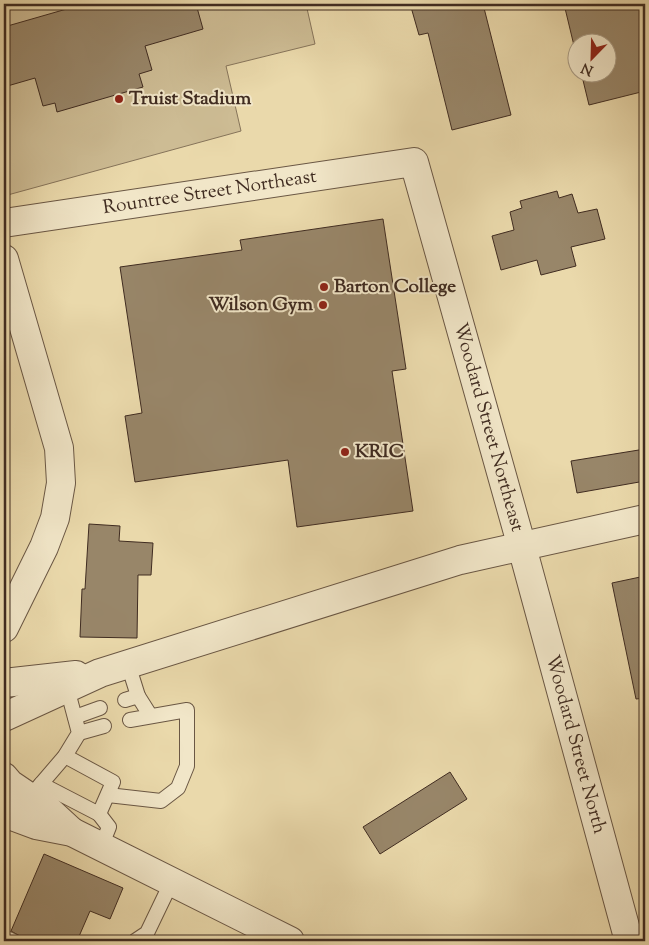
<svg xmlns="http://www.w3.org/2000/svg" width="649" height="945" font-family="'Sorts Mill Goudy',serif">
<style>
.green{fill:#cdbc94;stroke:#86745a}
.building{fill:#988669;stroke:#402c21}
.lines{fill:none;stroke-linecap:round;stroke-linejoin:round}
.service-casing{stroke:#6a5744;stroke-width:16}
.minor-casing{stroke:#6a5744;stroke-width:30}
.tertiary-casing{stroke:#6a5744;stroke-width:30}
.service{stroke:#f1e6c8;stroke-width:14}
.minor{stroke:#f1e6c8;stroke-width:28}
.tertiary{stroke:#f1e6c8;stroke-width:28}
.poi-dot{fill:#8f2418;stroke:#f1e6c8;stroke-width:2}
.labels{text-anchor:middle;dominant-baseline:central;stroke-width:4;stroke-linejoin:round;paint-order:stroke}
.poi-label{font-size:19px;font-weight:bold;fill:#402c21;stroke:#f1e6c8;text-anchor:start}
.street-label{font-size:19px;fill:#402c21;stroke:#f1e6c8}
</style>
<rect width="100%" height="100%" fill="#ead9ab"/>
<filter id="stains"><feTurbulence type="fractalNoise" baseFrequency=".004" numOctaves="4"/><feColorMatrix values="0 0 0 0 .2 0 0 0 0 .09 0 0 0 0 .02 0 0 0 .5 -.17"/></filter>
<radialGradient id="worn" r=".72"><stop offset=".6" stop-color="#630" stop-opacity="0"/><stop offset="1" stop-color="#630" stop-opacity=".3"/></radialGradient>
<polygon class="green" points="4,4 306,4 315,44 226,66 241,131 4,196"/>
<g class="building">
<polygon points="84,4 196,4 203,29 145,46 152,70 139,74 143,87 57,112 55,103 43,106 35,78 4,87 4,27"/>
<polygon points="423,4 483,4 511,115 452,130 428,33 419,35 411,7"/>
<polygon points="564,4 645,4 645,91 589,105 581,72 606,72 606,42 576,42 576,54"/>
<polygon points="557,191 559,198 572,194 578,213 597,209 605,239 571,247 576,266 541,275 537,260 501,270 492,236 514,230 510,212 522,208 520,201"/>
<polygon points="383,219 406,369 392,371 413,511 297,527 288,460 135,482 125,416 142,413 120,267 242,250 240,240"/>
<polygon points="645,449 645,481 577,493 571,461"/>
<polygon points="89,524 120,526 119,541 153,543 151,575 138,575 137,638 80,637 82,589 85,589"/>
<polygon points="645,576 645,698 636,699 612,583"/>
<polygon points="450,772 467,799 380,854 363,827"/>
<polygon points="44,854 123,888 110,919 90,911 77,941 24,941 20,936 11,931"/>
</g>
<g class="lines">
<g class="service-casing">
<g id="service">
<polyline points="128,664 138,696"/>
<polyline points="125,700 138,696 150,715"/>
<polyline points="75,717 100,708"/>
<polyline points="79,733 104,726"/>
<polyline points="41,784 99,814 113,782 65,756"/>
<polyline points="35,791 65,756 79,733 67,688"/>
<polyline points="108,795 161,801 178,788 187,766 187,710 130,720"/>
<polyline points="99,814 109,827 101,847"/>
<polyline points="4,937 13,941"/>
<polyline points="135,941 147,933 171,883"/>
</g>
</g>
<g class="minor-casing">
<g id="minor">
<path id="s1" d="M 4,223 L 414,162 L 522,547 L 629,941"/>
<polyline points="4,259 59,448 61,483 55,518 44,547 4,628"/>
</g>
</g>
<g class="tertiary-casing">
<g id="tertiary">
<polyline points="4,683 76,675"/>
<polyline points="4,717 100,673 460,560 645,519"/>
<polyline points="4,777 10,784 47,809 72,832"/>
<polyline points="4,813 36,825 72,832 290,941"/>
</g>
</g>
<use href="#service" class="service"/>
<use href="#minor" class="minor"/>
<use href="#tertiary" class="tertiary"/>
</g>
<g class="poi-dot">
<circle cx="119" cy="99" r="5"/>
<circle cx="324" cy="287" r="5"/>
<circle cx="323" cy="305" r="5"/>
<circle cx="345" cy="452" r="5"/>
</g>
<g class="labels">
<g class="poi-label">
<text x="129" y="99">Truist Stadium</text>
<text x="334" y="287">Barton College</text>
<text x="313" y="305" text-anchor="end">Wilson Gym</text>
<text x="355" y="452">KRIC</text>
</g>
<g class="street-label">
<text stroke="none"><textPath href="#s1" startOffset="208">Rountree Street Northeast</textPath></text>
<text stroke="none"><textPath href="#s1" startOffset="690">Woodard Street Northeast</textPath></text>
<text stroke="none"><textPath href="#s1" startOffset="1019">Woodard Street North</textPath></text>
</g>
</g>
<rect width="649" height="945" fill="none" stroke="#ead9ab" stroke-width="20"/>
<rect x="5" y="5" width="639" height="935" fill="none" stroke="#402c21" stroke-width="2.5"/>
<rect x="10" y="10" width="629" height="925" fill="none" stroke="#402c21"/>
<g transform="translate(592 58) rotate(203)"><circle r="24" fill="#f1e6c8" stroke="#aa9c85"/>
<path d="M0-4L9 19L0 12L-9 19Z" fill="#8f2418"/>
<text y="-8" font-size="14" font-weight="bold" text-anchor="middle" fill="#402c21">N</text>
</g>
<rect width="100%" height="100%" filter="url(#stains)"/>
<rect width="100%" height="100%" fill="url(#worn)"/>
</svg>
